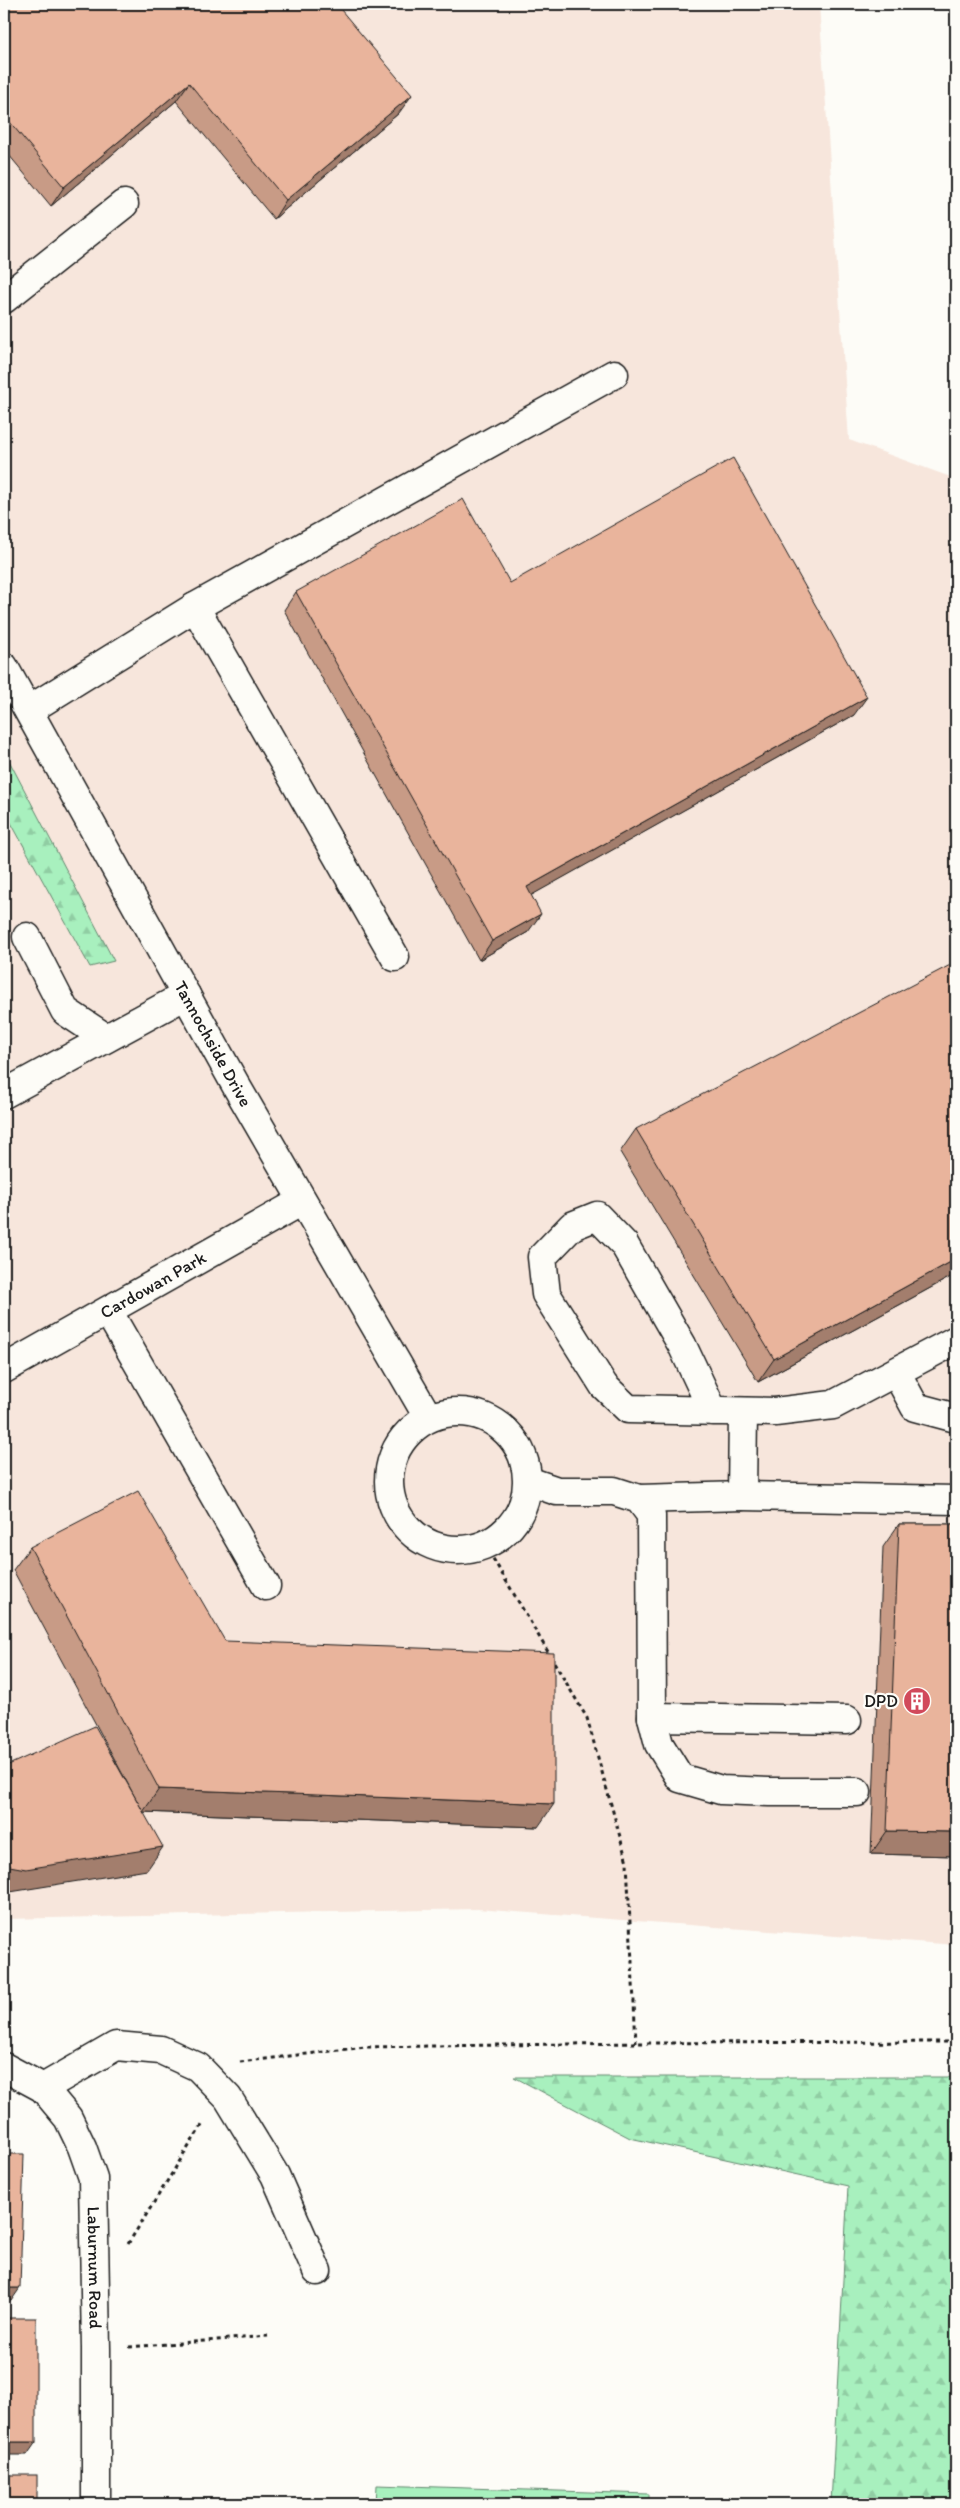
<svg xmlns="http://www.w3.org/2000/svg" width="960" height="2508" font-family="Itim,sans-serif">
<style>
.built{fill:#f7e6dc}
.forest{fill:url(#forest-firs);stroke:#62866d}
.garden{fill:#a8f0be;stroke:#62866d}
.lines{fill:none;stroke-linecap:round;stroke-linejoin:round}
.minor-casing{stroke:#1c1c1c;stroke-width:31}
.path{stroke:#1c1c1c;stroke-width:3;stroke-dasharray:4 4;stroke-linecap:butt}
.minor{stroke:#fdfcf7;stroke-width:28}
.wall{fill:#c89b86;stroke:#1c1c1c}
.shaded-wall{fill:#a37e6d;stroke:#1c1c1c}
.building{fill:#e9b49c;stroke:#1c1c1c}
.labels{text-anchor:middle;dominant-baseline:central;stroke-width:4.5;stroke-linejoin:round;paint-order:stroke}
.street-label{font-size:18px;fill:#1c1c1c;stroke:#fdfcf7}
.poi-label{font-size:18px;fill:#1c1c1c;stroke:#fdfcf7;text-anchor:end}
</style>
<defs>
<pattern id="forest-firs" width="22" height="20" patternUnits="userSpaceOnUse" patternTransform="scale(1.25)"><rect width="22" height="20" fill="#a8f0be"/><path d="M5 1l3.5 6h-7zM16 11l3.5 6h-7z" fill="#90cda3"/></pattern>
</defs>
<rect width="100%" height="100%" fill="#fdfcf7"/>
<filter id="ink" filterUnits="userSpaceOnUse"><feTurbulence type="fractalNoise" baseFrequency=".02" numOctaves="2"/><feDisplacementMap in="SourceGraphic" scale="10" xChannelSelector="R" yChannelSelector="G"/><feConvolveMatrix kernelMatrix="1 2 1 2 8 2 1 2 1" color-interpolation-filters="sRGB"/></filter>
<g filter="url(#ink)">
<polygon class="built" points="4,4 819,4 849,440 956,479 956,1945 477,1909 4,1919"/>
<g class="forest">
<polygon points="4,751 114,961 90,967 4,810"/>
<polygon points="514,2077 956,2077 956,2504 831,2504 848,2186 630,2138"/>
</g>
<polygon class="garden" points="377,2485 649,2494 649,2504 376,2504"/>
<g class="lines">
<g class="minor-casing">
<g id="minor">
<polyline points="4,299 124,204"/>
<polyline points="195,607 395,957"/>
<path id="s1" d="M 4,667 L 238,1089 L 428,1417"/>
<polyline points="29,710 195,607 614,374"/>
<polyline points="27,937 65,1011 106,1038"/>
<polyline points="4,1094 186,995"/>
<polyline points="108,1311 266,1586"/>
<path id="s2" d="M 4,1369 L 302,1201"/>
<polyline points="896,1372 915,1407 956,1418"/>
<polyline points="713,1411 682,1345 624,1244 597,1216 572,1226 542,1257 546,1294 604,1386 628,1409 775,1412 833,1405 956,1340"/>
<circle cx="458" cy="1481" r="69"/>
<polyline points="528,1481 557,1491 614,1491 639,1499 651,1515 652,1717 659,1744 680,1778 721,1790 769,1792 857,1792"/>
<polyline points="742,1496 956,1500"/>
<polyline points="639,1499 742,1496 743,1412"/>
<polyline points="652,1717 847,1720"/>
<path id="s3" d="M 4,2067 L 43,2088 L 68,2118 L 82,2147 L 93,2178 L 96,2349 L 96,2504"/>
<polyline points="43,2088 116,2046 161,2050 198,2067 228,2098 275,2175 317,2271"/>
</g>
</g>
<g class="path">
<polyline points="485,1545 587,1718 627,1862 636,2043"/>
<polyline points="240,2062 365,2047 636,2043 956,2042"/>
<polyline points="128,2244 204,2122"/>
<polyline points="129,2347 268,2336"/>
</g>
<use href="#minor" class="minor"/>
</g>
<g class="wall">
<polygon points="4,4 399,113 274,219 176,101 51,206 4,149"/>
<polygon points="510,583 854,715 531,895 528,932 479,960 284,610 296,592"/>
<polygon points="636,1129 956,1274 758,1382 620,1152"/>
<polygon points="899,1524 956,1524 956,1856 871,1854 883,1547"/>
<polygon points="30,1547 225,1641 538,1827 143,1812 13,1570"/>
</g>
<g class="shaded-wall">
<polygon points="189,83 176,101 51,206 64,187"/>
<polygon points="412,95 399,113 274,219 286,200"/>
<polygon points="867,697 854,715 514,905 527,887"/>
<polygon points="541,914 528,932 479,960 492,941"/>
<polygon points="956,1259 956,1274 758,1382 774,1359"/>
<polygon points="159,1789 554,1804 538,1827 143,1812"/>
<polygon points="887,1831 956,1832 956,1856 871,1854"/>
<polygon points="163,1847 147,1870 10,1892 4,1891 4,1865"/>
<polygon points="4,2288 20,2288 11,2301 4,2301"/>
<polygon points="4,2442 36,2442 27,2455 4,2455"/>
</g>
<g class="building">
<polygon points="4,4 336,4 412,95 286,200 189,83 64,187 4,115"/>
<polygon points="733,458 867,697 527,887 541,914 492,941 296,592 463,499 510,583"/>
<polygon points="956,962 956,1259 774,1359 636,1129"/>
<polygon points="138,1491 225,1641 554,1653 554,1804 159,1789 30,1547"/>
<polygon points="899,1524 956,1524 956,1832 887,1831"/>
<polygon points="95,1726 163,1847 26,1869 4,1865 4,1767"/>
<polygon points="4,2154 24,2154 20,2288 4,2288"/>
<rect x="4" y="2318" width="32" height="124"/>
<rect x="4" y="2475" width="33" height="29"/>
</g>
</g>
<defs>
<g id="building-disc" transform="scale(1.4375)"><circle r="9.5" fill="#d1495b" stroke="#fdfcf7"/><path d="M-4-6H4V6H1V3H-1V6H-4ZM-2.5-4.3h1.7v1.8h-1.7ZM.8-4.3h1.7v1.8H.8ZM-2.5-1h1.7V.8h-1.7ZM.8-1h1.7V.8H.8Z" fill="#fff"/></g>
</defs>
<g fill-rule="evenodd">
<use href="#building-disc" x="917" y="1701"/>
</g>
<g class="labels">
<g class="street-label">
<text stroke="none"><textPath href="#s1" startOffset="431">Tannochside Drive</textPath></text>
<text stroke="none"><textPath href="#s2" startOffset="171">Cardowan Park</textPath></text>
<text stroke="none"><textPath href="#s3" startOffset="238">Laburnum Road</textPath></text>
</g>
<g class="poi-label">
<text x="898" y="1701">DPD</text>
</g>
</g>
<rect width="960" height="2508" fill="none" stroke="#fdfcf7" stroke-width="20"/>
<rect x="10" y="10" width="940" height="2488" fill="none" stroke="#1c1c1c" stroke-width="2" filter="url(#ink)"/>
</svg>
